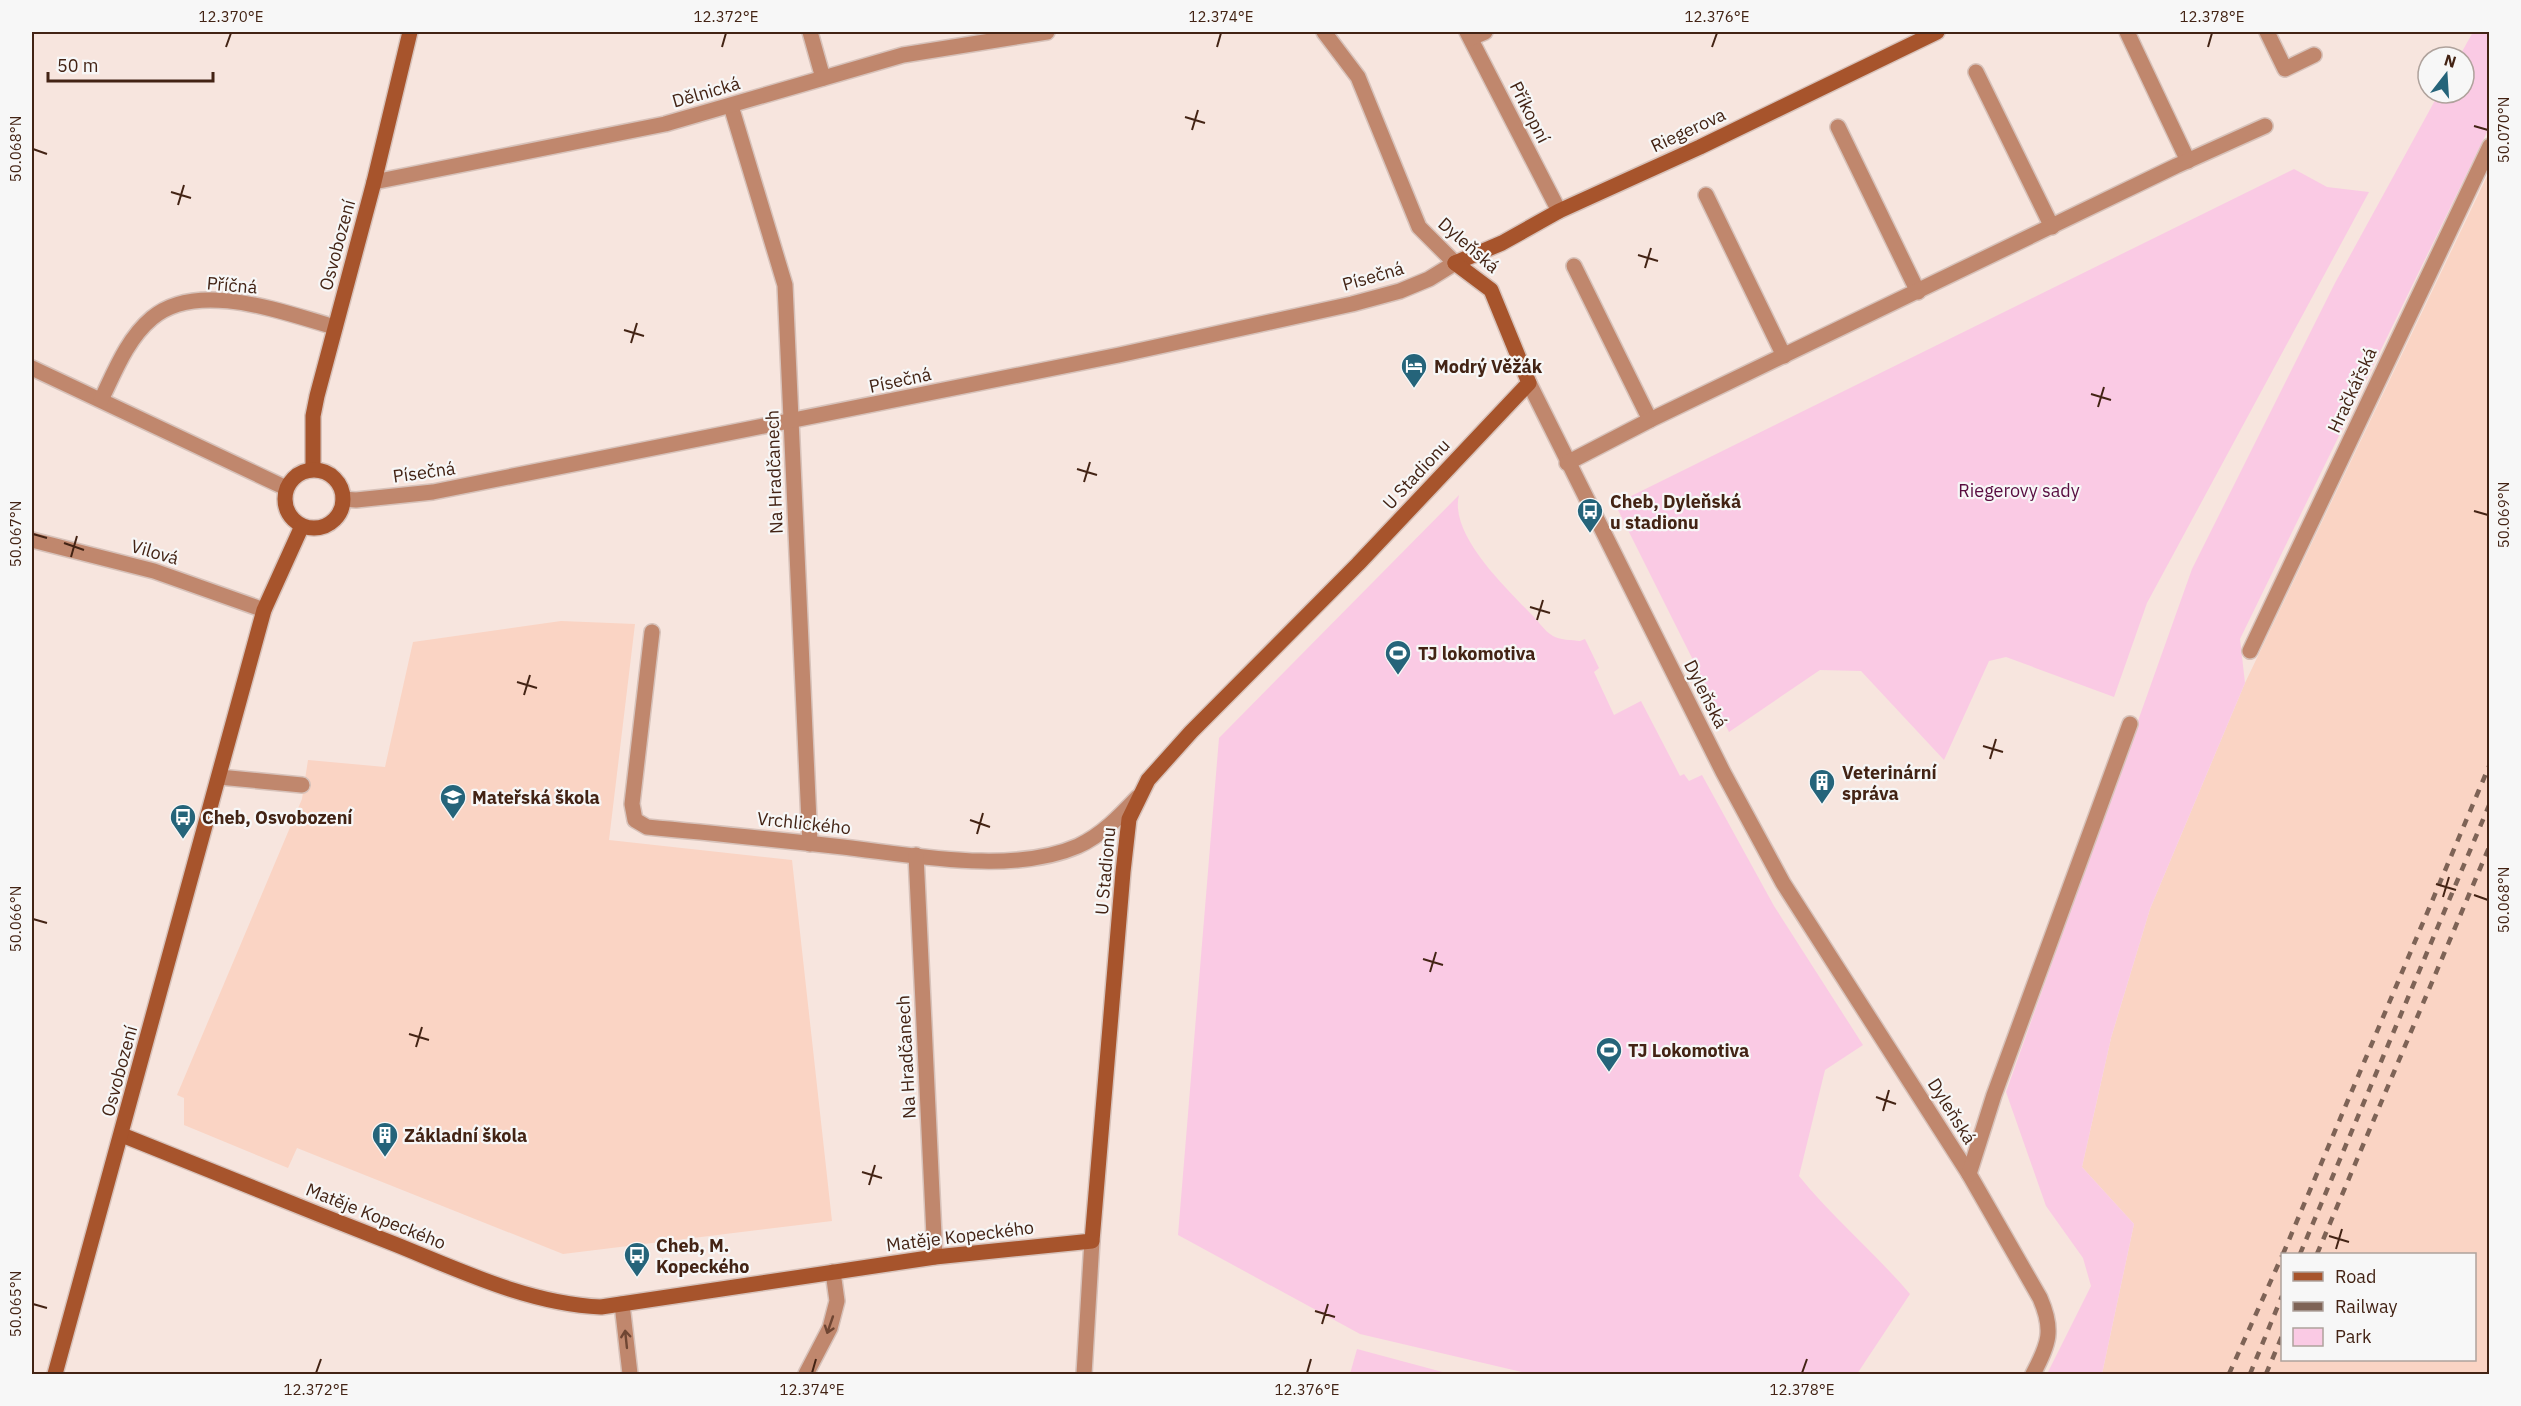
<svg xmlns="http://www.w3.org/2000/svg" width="2521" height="1406" font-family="'IBM Plex Sans',sans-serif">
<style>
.built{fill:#fad4c4;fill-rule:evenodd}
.green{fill:#facae4}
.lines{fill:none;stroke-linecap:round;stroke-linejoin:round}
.street-casing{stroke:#d7c2ba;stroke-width:18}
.secondary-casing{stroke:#d7c2ba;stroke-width:18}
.street{stroke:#c0876d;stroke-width:15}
.secondary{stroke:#a7542c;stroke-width:15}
.rail{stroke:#7e6356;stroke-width:4.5;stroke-dasharray:8 8;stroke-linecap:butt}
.oneway{stroke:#6f4633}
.ticks{fill:none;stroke:#432314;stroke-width:2}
.labels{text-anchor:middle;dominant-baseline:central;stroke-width:4.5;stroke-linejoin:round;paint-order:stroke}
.street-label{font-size:18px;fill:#432314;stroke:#f7f7f7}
.poi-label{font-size:18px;font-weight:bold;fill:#432314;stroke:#f7f7f7;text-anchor:start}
.park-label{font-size:18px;fill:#580d40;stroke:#f7f7f7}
.neatline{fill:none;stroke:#432314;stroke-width:2}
.ticks-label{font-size:15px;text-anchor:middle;fill:#432314}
</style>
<rect width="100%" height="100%" fill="#f7e5de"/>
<g class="built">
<path d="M 2489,172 L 2489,1374 L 2102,1374 L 2134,1224 L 2082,1167 L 2111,1038 L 2150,909 L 2245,683 ZM 2282,1254 L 2474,1254 L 2474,1360 L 2282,1360 Z"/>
<polygon points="561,621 635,624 609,840 792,860 832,1221 563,1254 297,1148 288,1168 184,1125 184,1098 177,1095 302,799 308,760 385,767 413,642"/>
</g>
<g class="green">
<polygon points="2473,32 2489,32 2489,128 2240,639 2245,683 2150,909 2111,1038 2082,1167 2134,1224 2102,1374 2047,1374 2091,1286 2083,1258 2046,1206 2006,1092 2192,569 2335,283 2439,93 2464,93 2464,57 2459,57"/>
<polygon points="2294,169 2327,187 2369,192 2147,603 2114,697 2006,657 1989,661 1944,760 1861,671 1820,670 1729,732 1615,504"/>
<path d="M 1459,495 C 1449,534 1505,587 1530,613 C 1537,619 1544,631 1553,636 C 1559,640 1572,640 1580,641 L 1585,639 L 1599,668 L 1594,672 L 1614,715 L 1641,701 L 1680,776 L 1684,774 L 1689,781 L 1702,775 L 1774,906 L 1863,1045 L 1825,1070 L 1799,1176 C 1833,1218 1875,1253 1910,1294 L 1857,1374 L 1530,1374 L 1360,1334 L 1178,1235 L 1219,738 Z"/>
<polygon points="1357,1349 1450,1374 1350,1374"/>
</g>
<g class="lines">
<g class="street-casing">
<g id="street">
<polyline points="810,32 823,78"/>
<polyline points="1467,32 1559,211"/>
<polyline points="2127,32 2188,161"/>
<polyline points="2267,32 2285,69 2314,55"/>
<polyline points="1471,38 1485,32"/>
<polyline points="1976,72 2052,227"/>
<polyline points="731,106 785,285 810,844"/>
<polyline points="1838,127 1918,292"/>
<polyline points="374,182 665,124 903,55 1047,32"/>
<polyline points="1706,195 1784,356"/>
<polyline points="1574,266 1650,420"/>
<polyline points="32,368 286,488"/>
<path d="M 1529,383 L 1723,772 L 1783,883 L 1969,1174 L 2040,1298 C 2054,1330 2049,1344 2033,1374"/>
<path d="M 101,400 C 115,371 127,339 152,318 C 198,279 284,313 335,327"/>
<polyline points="1567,463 1650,420 2176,166 2265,126"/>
<polyline points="343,499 356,500 433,492 1119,355 1352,304 1400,291 1429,279 1455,263 1419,227 1358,77 1324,32"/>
<polyline points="32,540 154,571 264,610"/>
<path d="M 652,632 L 632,804 L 635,820 L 647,827 C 712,833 778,840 843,847 C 913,855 1012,875 1078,846 C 1102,835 1120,816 1138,797"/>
<polyline points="2250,651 2490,146"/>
<polyline points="219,777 302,785"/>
<polyline points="916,855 935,1257"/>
<polyline points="1969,1174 1994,1095 2130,724"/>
<polyline points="622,1304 630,1374"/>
<polyline points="806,1374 830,1328 837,1301 833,1272"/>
<polyline points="1084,1374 1092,1241"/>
</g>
</g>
<g class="secondary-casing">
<g id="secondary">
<polyline points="1455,263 1502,243 1559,211 1700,147 1937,32"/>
<polyline points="313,469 313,416 317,396 374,182 410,32"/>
<circle cx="314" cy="499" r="29"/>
<path d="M 122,1135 C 213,1172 305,1209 397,1245 C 461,1271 530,1304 601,1307 L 935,1257 L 1092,1241 L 1123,872 L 1129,819 L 1148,780 L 1191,732 L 1358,564 L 1529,383 L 1491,290 L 1455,263"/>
<polyline points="55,1374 264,610 302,526"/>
</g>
</g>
<use href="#street" class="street"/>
<use href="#secondary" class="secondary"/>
<g class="rail">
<polyline points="2283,1254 2490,764"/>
<polyline points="2300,1254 2490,803"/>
<polyline points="2317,1254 2490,845"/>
<polyline points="2229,1374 2282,1256"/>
<polyline points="2250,1374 2282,1296"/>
<polyline points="2266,1374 2282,1336"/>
</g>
</g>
<defs><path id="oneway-shaft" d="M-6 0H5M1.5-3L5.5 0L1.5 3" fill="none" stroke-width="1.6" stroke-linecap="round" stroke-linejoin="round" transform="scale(1.5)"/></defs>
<g class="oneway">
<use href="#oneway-shaft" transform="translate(830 1325) rotate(109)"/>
<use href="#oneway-shaft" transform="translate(626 1339) rotate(-96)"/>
</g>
<path class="ticks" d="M 226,47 L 231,33M 722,47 L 726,33M 1217,47 L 1221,33M 1712,47 L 1717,33M 2208,47 L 2212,33M 1185,117 L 1205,123M 2474,126 L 2488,130M 1192,130 L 1198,110M 33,149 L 47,154M 171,192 L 191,198M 178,205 L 184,185M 1638,255 L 1658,261M 1645,268 L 1651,248M 624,330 L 644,336M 631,343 L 637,323M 2091,394 L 2111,400M 2098,407 L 2104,387M 1077,469 L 1097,475M 1084,482 L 1090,462M 2474,511 L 2488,515M 33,534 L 47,538M 64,543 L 84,550M 71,557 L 77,536M 1530,607 L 1550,613M 1537,620 L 1543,600M 517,682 L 537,688M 524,695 L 530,675M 1983,746 L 2003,752M 1990,759 L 1996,739M 970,820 L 990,827M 977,834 L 983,813M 2436,884 L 2456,890M 2474,895 L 2488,900M 2443,897 L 2449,877M 33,919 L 47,923M 1423,959 L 1443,965M 1430,972 L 1436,952M 409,1034 L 429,1040M 416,1047 L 422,1027M 1876,1097 L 1896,1104M 1883,1111 L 1889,1090M 862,1172 L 882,1178M 869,1185 L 875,1165M 2329,1236 L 2349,1242M 2336,1249 L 2342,1229M 33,1304 L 47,1308M 1315,1311 L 1335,1317M 1322,1324 L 1328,1304M 316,1373 L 321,1359M 812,1373 L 816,1359M 1307,1373 L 1311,1359M 1802,1373 L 1807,1359"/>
<defs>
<g id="hotel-pin" transform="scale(1.35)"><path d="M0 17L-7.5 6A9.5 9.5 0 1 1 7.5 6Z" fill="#25647a" stroke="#f7f7f7"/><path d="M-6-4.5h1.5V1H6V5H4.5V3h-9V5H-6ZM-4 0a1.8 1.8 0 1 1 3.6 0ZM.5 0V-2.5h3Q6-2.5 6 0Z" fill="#fff"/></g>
<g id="bus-pin" transform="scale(1.35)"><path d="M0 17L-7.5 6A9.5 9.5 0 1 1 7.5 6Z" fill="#25647a" stroke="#f7f7f7"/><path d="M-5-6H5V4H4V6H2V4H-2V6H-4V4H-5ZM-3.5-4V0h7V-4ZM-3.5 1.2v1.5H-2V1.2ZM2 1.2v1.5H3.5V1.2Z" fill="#fff"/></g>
<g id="stadium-pin" transform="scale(1.35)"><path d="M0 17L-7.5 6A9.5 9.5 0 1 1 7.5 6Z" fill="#25647a" stroke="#f7f7f7"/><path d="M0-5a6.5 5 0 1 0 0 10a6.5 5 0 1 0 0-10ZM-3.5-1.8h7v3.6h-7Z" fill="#fff"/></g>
<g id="building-pin" transform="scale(1.35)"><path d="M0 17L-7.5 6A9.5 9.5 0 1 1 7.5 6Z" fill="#25647a" stroke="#f7f7f7"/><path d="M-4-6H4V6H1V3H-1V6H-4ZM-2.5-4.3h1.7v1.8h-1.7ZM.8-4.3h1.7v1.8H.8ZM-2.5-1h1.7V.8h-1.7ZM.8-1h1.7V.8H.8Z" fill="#fff"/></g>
<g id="school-pin" transform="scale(1.35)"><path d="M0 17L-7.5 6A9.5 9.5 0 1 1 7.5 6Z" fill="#25647a" stroke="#f7f7f7"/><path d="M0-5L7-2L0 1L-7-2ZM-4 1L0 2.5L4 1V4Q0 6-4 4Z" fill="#fff"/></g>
</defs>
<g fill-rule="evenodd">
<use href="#hotel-pin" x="1414" y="366"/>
<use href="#bus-pin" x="1590" y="511"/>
<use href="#stadium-pin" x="1398" y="653"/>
<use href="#building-pin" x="1822" y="782"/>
<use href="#school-pin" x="453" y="797"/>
<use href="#bus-pin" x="183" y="817"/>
<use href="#stadium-pin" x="1609" y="1050"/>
<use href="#building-pin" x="385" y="1135"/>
<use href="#bus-pin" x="637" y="1255"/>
</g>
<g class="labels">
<g class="street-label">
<text transform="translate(706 92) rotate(-16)">Dělnická</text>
<text transform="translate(1530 112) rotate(63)">Příkopní</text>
<text transform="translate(1688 130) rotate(-25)">Riegerova</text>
<text transform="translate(337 245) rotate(-75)">Osvobození</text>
<text transform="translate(1469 245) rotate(41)">Dyleňská</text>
<text transform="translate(1373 276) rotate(-16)">Písečná</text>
<text transform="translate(232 285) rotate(5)">Příčná</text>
<text transform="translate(900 380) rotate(-12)">Písečná</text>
<text transform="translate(2352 390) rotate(-65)">Hračkářská</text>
<text transform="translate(424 472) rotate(-8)">Písečná</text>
<text transform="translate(774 472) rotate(-92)">Na Hradčanech</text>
<text transform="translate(1416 474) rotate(-47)">U Stadionu</text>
<text transform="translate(155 552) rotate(16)">Vilová</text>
<text transform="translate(1706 694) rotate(63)">Dyleňská</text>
<text transform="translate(804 823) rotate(6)">Vrchlického</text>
<text transform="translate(1105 871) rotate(-85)">U Stadionu</text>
<text transform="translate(906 1057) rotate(-93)">Na Hradčanech</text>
<text transform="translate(119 1071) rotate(-75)">Osvobození</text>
<text transform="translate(1952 1111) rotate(58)">Dyleňská</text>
<text transform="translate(376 1216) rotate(22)">Matěje Kopeckého</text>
<text transform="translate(960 1236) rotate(-7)">Matěje Kopeckého</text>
</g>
<g class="poi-label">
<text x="1434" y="366">Modrý Věžák</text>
<text x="1610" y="501">Cheb, Dyleňská<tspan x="1610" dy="21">u stadionu</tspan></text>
<text x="1418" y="653">TJ lokomotiva</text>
<text x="1842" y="772">Veterinární<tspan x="1842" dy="21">správa</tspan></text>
<text x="472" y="797">Mateřská škola</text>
<text x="202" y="817">Cheb, Osvobození</text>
<text x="1628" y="1050">TJ Lokomotiva</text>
<text x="404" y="1135">Základní škola</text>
<text x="656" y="1245">Cheb, M.<tspan x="656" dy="21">Kopeckého</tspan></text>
</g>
<g class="park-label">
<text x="2019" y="490">Riegerovy sady</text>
</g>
</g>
<rect width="2521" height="1406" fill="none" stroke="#f7f7f7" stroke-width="66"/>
<rect x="2281" y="1253" width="195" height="108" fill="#f7f7f7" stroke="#afa29c" stroke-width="1.5"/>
<rect x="2293" y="1272" width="30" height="9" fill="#a7542c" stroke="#afa29c" stroke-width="1.5"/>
<text x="2335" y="1283" font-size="18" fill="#432314">Road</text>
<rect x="2293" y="1302" width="30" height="9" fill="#7e6356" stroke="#afa29c" stroke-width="1.5"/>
<text x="2335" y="1313" font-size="18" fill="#432314">Railway</text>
<rect x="2293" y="1328" width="30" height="18" fill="#facae4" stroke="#afa29c" stroke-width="1.5"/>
<text x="2335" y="1343" font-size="18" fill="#432314">Park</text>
<g transform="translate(2446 75) rotate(17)"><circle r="28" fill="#f7f7f7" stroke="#afa29c" stroke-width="1.5"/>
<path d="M0-4.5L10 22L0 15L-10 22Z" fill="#25647a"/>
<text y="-9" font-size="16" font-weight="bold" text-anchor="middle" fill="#432314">N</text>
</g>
<path d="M48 72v9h165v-9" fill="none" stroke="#432314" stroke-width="3"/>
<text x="57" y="72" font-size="18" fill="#432314" stroke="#f7f7f7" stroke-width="4.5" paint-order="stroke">50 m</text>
<rect x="33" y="33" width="2455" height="1340" class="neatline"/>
<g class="ticks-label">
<text x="231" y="22">12.370°E</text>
<text x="726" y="22">12.372°E</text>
<text x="1221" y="22">12.374°E</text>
<text x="1717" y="22">12.376°E</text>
<text x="2212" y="22">12.378°E</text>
<text transform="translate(2504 130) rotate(-90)" y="5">50.070°N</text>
<text transform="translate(16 149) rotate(-90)" y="5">50.068°N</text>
<text transform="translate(2504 515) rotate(-90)" y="5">50.069°N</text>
<text transform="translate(16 534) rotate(-90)" y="5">50.067°N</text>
<text transform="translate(2504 900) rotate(-90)" y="5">50.068°N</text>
<text transform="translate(16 919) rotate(-90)" y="5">50.066°N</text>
<text transform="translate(16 1304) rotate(-90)" y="5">50.065°N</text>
<text x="316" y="1395">12.372°E</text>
<text x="812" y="1395">12.374°E</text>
<text x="1307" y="1395">12.376°E</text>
<text x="1802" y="1395">12.378°E</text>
</g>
</svg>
